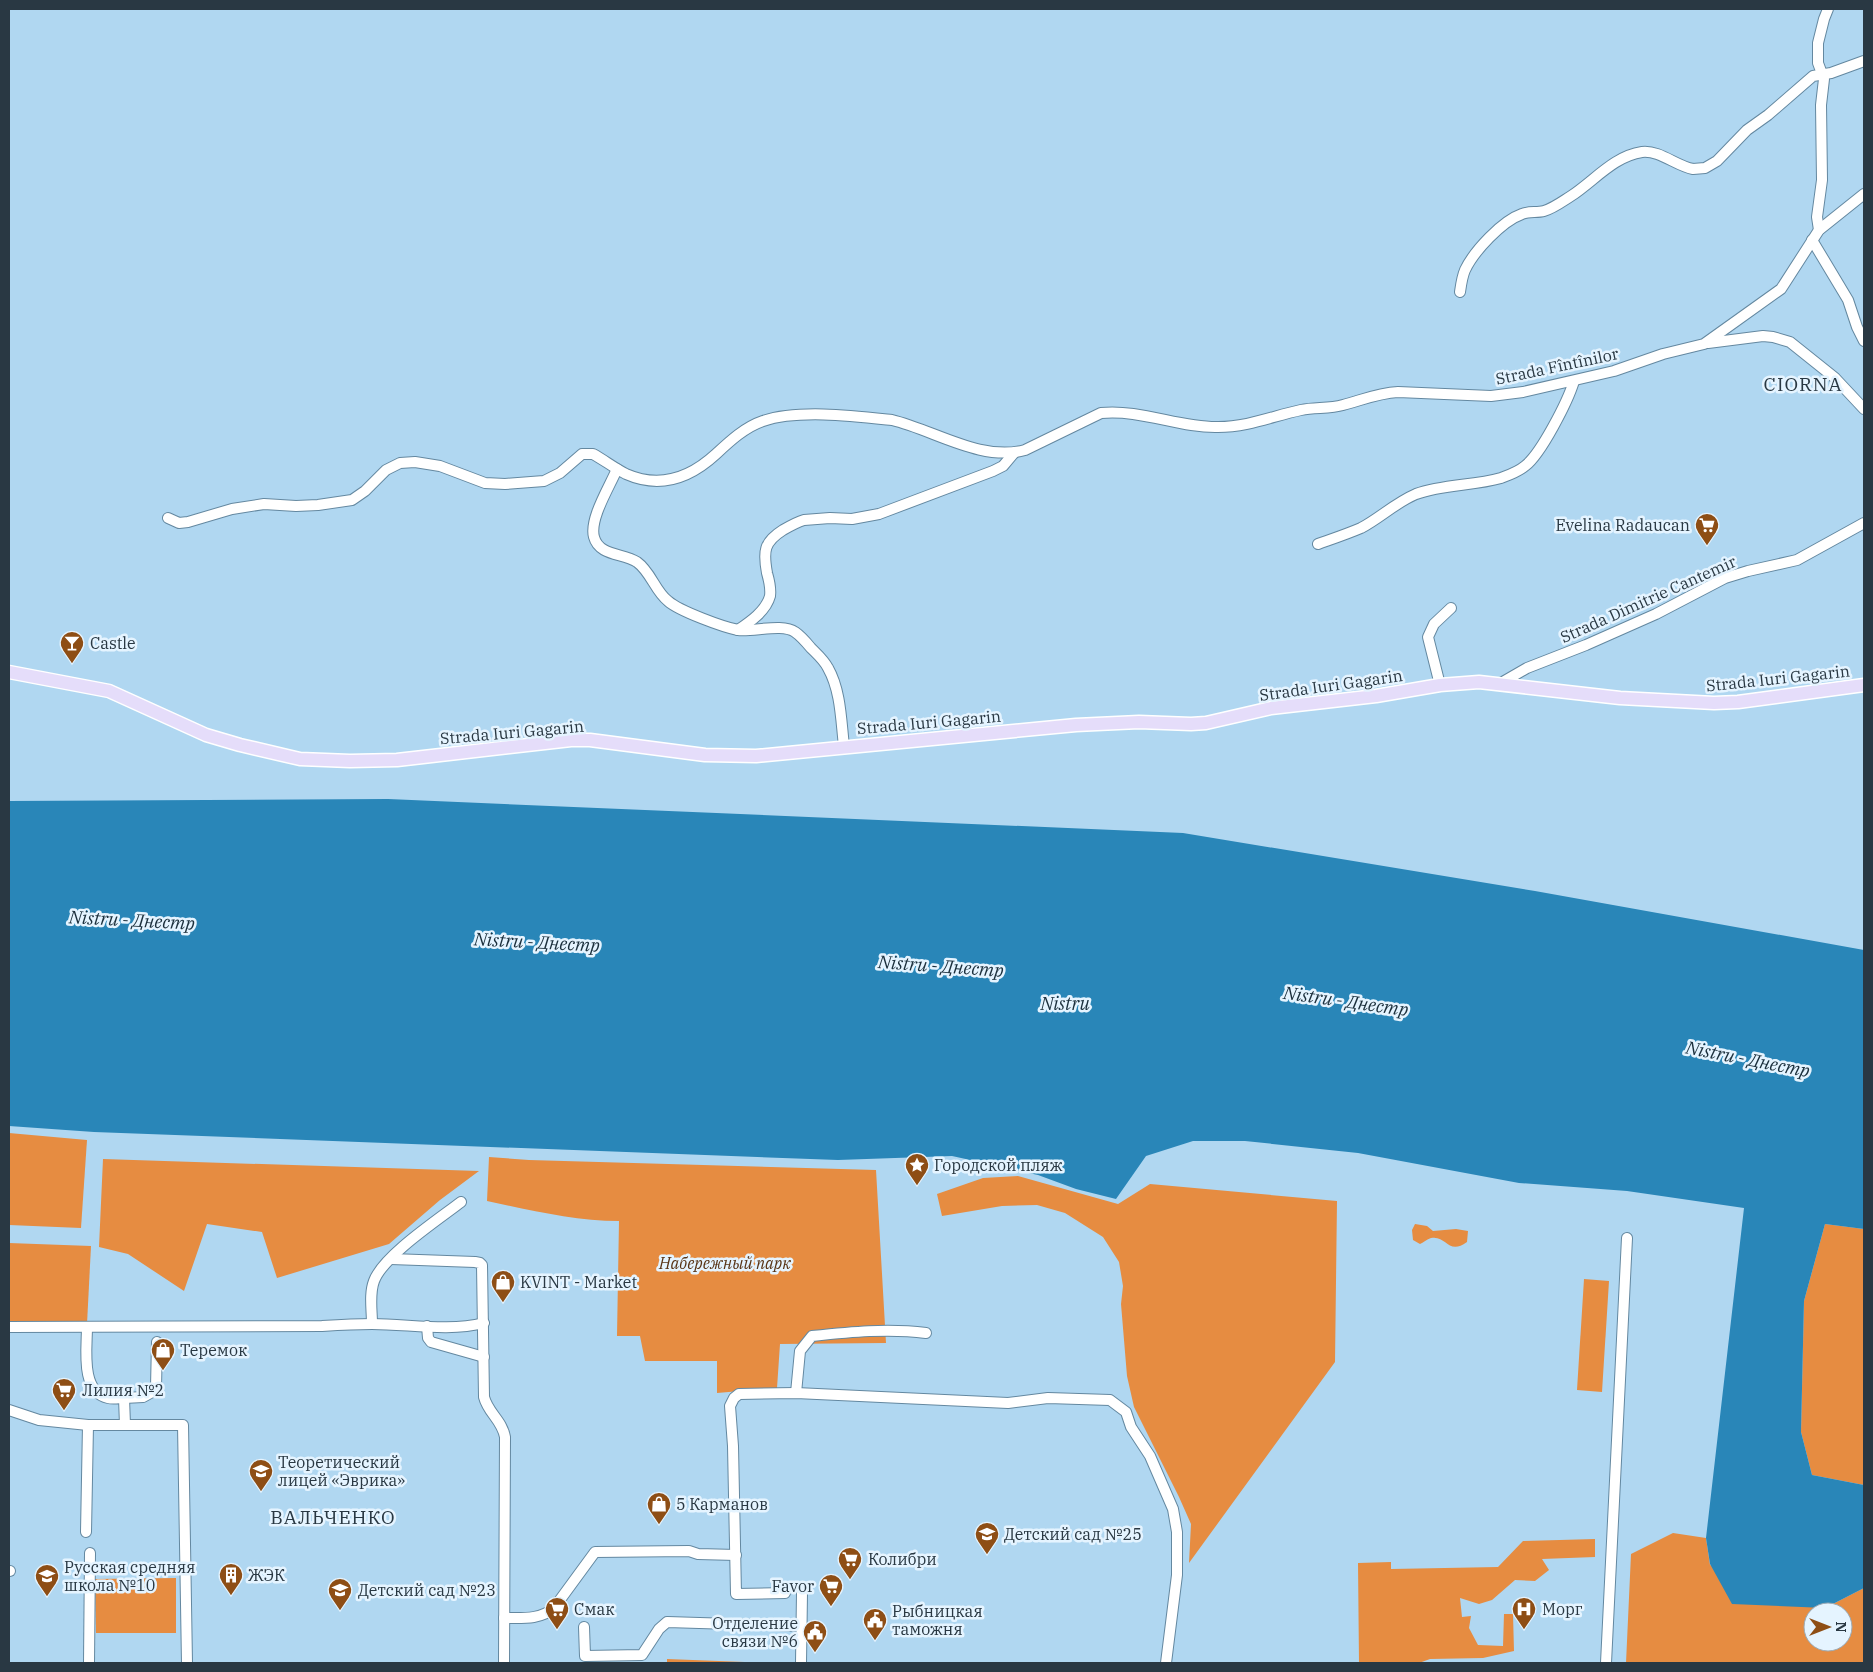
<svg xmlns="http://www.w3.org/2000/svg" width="1873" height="1672" font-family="'IBM Plex Serif',serif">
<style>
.green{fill:#e68c41;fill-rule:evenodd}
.water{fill:#2986b8}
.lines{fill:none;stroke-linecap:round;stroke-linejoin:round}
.minor-casing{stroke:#6488a0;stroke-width:12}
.major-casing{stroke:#fff;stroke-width:15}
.minor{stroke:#fff;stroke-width:10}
.major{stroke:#e5ddfa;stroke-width:12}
.labels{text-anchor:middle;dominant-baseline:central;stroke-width:5;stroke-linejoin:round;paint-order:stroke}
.street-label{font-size:16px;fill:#293843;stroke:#e5f4ff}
.poi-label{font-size:16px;fill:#293843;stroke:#e5f4ff;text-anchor:start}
.park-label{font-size:16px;font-style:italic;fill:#583315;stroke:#e5f4ff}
.water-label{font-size:18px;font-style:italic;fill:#1b2f3c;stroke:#e5f4ff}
.quarter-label{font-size:19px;letter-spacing:1px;fill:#293843;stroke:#e5f4ff}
</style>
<rect width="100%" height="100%" fill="#b0d7f1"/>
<g class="green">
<polygon points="9,1133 87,1140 81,1228 9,1225"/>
<path d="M 489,1157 L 529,1160 L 876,1170 L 886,1343 L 780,1344 L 777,1388 L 717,1393 L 717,1361 L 645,1361 L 640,1336 L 617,1336 L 619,1221 C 575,1221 530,1210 487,1201 Z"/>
<polygon points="103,1159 479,1171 440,1200 389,1244 277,1278 262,1232 207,1224 184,1291 128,1254 99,1247"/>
<polygon points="1018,1176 1118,1204 1150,1184 1337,1201 1335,1362 1189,1563 1191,1524 1179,1497 1134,1407 1127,1376 1121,1304 1123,1286 1119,1262 1103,1237 1065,1213 1037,1205 1002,1206 942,1216 937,1194 983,1178"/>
<path d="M 1415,1224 L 1427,1226 L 1433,1231 L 1456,1229 L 1468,1231 L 1467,1242 C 1448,1256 1447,1235 1431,1238 C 1427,1239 1423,1243 1420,1244 L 1413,1240 L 1412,1230 Z"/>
<polygon points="1825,1224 1864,1229 1864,1485 1812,1475 1801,1432 1804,1301"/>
<polygon points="9,1243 91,1246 87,1324 9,1323"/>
<polygon points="1584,1279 1609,1281 1602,1392 1577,1390"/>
<path d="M 1673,1533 L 1706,1538 L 1710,1565 L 1825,1608 L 1864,1588 L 1864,1663 L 1626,1663 L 1631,1554 ZM 1813,1612 L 1843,1612 L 1843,1642 L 1813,1642 Z"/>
<polygon points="1595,1539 1595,1557 1542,1559 1549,1570 1535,1581 1515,1580 1492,1600 1479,1604 1460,1598 1462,1617 1471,1616 1469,1628 1478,1645 1503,1646 1504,1614 1513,1614 1514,1651 1483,1658 1430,1659 1419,1663 1359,1663 1358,1563 1391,1562 1391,1569 1498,1567 1523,1541"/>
<polygon points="176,1578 176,1633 96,1633 95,1579"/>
<polygon points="667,1659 772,1663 667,1663"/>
</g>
<polygon class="water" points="388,799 1183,833 1535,891 1864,950 1864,1229 1825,1224 1804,1301 1801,1432 1812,1475 1864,1485 1864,1588 1825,1608 1732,1604 1710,1564 1706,1538 1744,1208 1627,1191 1519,1183 1358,1153 1245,1141 1193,1141 1146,1156 1116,1199 1076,1189 1038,1175 952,1156 838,1160 94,1132 9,1126 9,801"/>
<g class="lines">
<g class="minor-casing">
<g id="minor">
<polyline points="1819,230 1817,217 1822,180 1821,105 1824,79 1818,63 1818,43 1824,19 1828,9"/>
<polyline points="1812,240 1848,300 1857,327 1864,341"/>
<path d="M 1460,292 C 1461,285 1462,277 1465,270 C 1474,251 1502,221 1522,214 C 1529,211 1537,213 1544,211 C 1554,208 1563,201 1571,196 C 1594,181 1614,156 1642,152 C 1660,150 1676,166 1693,169 L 1705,168 L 1717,161 L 1747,130 L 1768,115 L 1813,76 L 1831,73 L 1864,61"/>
<polyline points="1708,343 1763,336 1773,337 1790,342 1835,378 1864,409"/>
<path d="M 617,469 C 610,486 589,519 594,537 C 599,556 623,553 637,562 C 651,572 655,591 668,601 C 679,611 723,627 738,630 C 753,632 783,623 795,632 C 801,636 806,642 811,648 C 817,654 824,660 828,668 C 841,691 841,721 844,746"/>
<path d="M 168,518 L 179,523 L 188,522 L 232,509 L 264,504 L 296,506 L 318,505 L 352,500 L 365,491 L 386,470 L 400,463 L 415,462 L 440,466 L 485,483 L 505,484 L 544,481 L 560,473 L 582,454 L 593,454 C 604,460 614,468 626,474 C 660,489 690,478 716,454 C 730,441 745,427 763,421 C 798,409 855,416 892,420 C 934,430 981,462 1025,450 L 1101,413 C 1141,409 1180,428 1218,427 C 1248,427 1273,416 1301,410 C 1315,407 1329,409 1343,405 C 1362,400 1378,393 1398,392 L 1491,396 L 1523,392 L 1614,371 L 1663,354 L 1704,344 L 1781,289 L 1819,230 L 1864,194"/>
<path d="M 1318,544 C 1332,539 1347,534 1361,528 C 1380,518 1395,503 1416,494 C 1444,484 1473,486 1501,478 C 1509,475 1518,472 1525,466 C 1541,454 1568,401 1574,381"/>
<path d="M 738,630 C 750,622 766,611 770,596 C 771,589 769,580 767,573 C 763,551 764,542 783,530 C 790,526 797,522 804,520 L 830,518 L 852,519 L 879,514 L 993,471 L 1003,466 L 1014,453"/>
<polyline points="1501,683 1527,668 1586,645 1656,614 1725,578 1748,571 1797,560 1864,523"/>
<polyline points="1440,685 1428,637 1434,624 1451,608"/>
<path d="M 391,1259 L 475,1262 L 480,1263 L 482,1265 L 484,1397 C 488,1413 502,1420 505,1437 L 504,1663"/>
<path d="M 372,1324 C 372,1310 369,1294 374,1281 C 383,1256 439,1219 461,1202"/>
<polyline points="427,1326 428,1338 431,1342 484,1357"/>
<path d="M 9,1327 L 322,1326 C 338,1325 355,1324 372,1324 C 409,1324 448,1332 484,1323"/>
<path d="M 87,1327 C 87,1348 80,1392 108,1398 C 113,1399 119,1398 124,1398 L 125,1425"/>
<path d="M 796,1393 L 800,1351 L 812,1336 C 850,1332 888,1328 926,1333"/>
<polyline points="124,1398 143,1397 154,1391 156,1387 157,1342"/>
<polyline points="9,1410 39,1420 88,1425 183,1425 187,1663"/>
<polyline points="86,1532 88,1425"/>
<polyline points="9,1571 10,1571"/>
<polyline points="785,1593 736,1594 733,1446 730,1406 734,1398 739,1394 796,1393 1008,1403 1048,1398 1110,1400 1126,1412 1131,1427 1150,1456 1173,1509 1177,1532 1177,1575 1166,1663"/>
<path d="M 504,1618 C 522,1618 540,1620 554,1608 L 595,1552 L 689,1551 L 698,1554 L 736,1555"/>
<polyline points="584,1627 585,1656 642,1655 659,1629 667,1622 801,1626"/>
<polyline points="89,1663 90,1553"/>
<polyline points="801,1663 802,1593"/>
<polyline points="1606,1663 1627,1238"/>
</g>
</g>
<g class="major-casing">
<polyline id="major" points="9,672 109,691 206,735 240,745 300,759 350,761 397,760 571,740 590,740 705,755 756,756 1076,725 1139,722 1191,724 1206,723 1271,708 1376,696 1440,685 1479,682 1620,698 1714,703 1738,702 1864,685"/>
</g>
<use href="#minor" class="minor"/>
<use href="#major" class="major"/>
</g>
<defs>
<g id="supermarket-pin" transform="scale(1.25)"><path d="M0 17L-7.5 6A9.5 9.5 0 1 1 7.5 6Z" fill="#8e4e15" stroke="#e5f4ff"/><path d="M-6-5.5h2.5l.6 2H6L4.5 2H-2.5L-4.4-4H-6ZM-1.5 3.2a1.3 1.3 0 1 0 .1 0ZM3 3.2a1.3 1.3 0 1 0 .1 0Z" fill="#fff"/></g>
<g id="bar-pin" transform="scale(1.25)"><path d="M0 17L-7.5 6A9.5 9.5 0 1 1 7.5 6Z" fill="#8e4e15" stroke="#e5f4ff"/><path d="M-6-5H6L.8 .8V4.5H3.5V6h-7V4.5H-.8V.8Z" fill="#fff"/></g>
<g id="sight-pin" transform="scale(1.25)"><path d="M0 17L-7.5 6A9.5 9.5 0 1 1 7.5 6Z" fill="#8e4e15" stroke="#e5f4ff"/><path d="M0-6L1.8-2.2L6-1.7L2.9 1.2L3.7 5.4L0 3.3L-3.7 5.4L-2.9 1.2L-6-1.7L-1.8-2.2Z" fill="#fff"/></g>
<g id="shop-pin" transform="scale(1.25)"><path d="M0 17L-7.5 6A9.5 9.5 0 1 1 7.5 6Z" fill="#8e4e15" stroke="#e5f4ff"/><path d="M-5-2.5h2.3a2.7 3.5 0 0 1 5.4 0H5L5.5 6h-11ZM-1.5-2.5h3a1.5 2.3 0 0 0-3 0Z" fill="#fff"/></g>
<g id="school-pin" transform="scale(1.25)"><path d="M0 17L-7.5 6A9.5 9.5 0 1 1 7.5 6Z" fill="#8e4e15" stroke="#e5f4ff"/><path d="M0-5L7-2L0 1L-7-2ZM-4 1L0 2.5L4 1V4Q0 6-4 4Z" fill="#fff"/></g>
<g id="building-pin" transform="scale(1.25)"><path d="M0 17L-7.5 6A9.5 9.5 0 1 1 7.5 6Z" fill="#8e4e15" stroke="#e5f4ff"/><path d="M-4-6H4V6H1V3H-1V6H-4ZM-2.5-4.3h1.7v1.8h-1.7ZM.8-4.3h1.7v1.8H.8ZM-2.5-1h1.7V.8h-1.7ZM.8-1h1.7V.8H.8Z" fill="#fff"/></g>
<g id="hospital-pin" transform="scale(1.25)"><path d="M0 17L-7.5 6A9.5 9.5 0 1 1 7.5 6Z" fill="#8e4e15" stroke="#e5f4ff"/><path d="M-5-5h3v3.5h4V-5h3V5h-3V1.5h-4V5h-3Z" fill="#fff"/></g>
<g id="civic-pin" transform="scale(1.25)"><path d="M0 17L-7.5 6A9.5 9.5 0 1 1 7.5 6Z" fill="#8e4e15" stroke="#e5f4ff"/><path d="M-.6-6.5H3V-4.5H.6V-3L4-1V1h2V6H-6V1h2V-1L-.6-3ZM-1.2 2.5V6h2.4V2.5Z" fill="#fff"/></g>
</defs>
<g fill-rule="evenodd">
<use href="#supermarket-pin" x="1707" y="525"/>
<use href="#bar-pin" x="72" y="643"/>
<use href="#sight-pin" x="917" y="1165"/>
<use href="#shop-pin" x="503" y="1282"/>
<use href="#shop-pin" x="163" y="1350"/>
<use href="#supermarket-pin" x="64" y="1390"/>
<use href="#school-pin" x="261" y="1471"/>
<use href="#shop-pin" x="659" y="1504"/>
<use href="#school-pin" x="987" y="1534"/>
<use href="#supermarket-pin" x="850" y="1559"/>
<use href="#building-pin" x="231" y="1575"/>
<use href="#school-pin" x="47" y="1576"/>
<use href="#supermarket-pin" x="831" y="1586"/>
<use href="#school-pin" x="340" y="1590"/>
<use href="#supermarket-pin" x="557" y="1609"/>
<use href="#hospital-pin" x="1524" y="1609"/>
<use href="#civic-pin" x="875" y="1620"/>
<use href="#civic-pin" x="815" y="1632"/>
</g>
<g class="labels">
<g class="street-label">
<text transform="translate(1557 366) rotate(-12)">Strada Fîntînilor</text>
<text transform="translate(1648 599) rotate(-24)">Strada Dimitrie Cantemir</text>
<text transform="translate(1778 678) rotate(-6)">Strada Iuri Gagarin</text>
<text transform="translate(1331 685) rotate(-8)">Strada Iuri Gagarin</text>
<text transform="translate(929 722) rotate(-5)">Strada Iuri Gagarin</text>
<text transform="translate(512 732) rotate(-5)">Strada Iuri Gagarin</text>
</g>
<g class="poi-label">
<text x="1690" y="525" text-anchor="end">Evelina Radaucan</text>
<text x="90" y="643">Castle</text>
<text x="934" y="1165">Городской пляж</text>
<text x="520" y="1282">KVINT - Market</text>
<text x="180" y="1350">Теремок</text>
<text x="82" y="1390">Лилия №2</text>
<text x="278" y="1462">Теоретический<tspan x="278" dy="18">лицей «Эврика»</tspan></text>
<text x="676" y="1504">5 Карманов</text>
<text x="1004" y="1534">Детский сад №25</text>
<text x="868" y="1559">Колибри</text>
<text x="64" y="1567">Русская средняя<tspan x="64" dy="18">школа №10</tspan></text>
<text x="248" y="1575">ЖЭК</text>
<text x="814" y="1586" text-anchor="end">Favor</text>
<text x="358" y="1590">Детский сад №23</text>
<text x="574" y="1609">Смак</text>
<text x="1542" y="1609">Морг</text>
<text x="892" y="1611">Рыбницкая<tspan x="892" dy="18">таможня</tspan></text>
<text x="798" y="1623" text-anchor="end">Отделение<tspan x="798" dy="18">связи №6</tspan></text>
</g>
<g class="park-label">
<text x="725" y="1263">Набережный парк</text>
</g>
<g class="water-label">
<text transform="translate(132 920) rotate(3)">Nistru - Днестр</text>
<text transform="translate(537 942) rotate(3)">Nistru - Днестр</text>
<text transform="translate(941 966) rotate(4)">Nistru - Днестр</text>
<text transform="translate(1346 1001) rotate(8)">Nistru - Днестр</text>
<text x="1065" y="1003">Nistru</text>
<text transform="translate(1748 1059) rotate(11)">Nistru - Днестр</text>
</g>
<g class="quarter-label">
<text x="1803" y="384">CIORNA</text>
<text x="333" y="1517">ВАЛЬЧЕНКО</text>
</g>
</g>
<rect width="1873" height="1672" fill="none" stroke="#293843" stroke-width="20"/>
<g transform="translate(1828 1627) rotate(90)"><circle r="24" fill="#e5f4ff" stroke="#9aa9b4"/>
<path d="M0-4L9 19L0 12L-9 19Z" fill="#8e4e15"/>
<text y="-8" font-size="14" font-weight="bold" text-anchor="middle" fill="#293843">N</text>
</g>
</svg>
